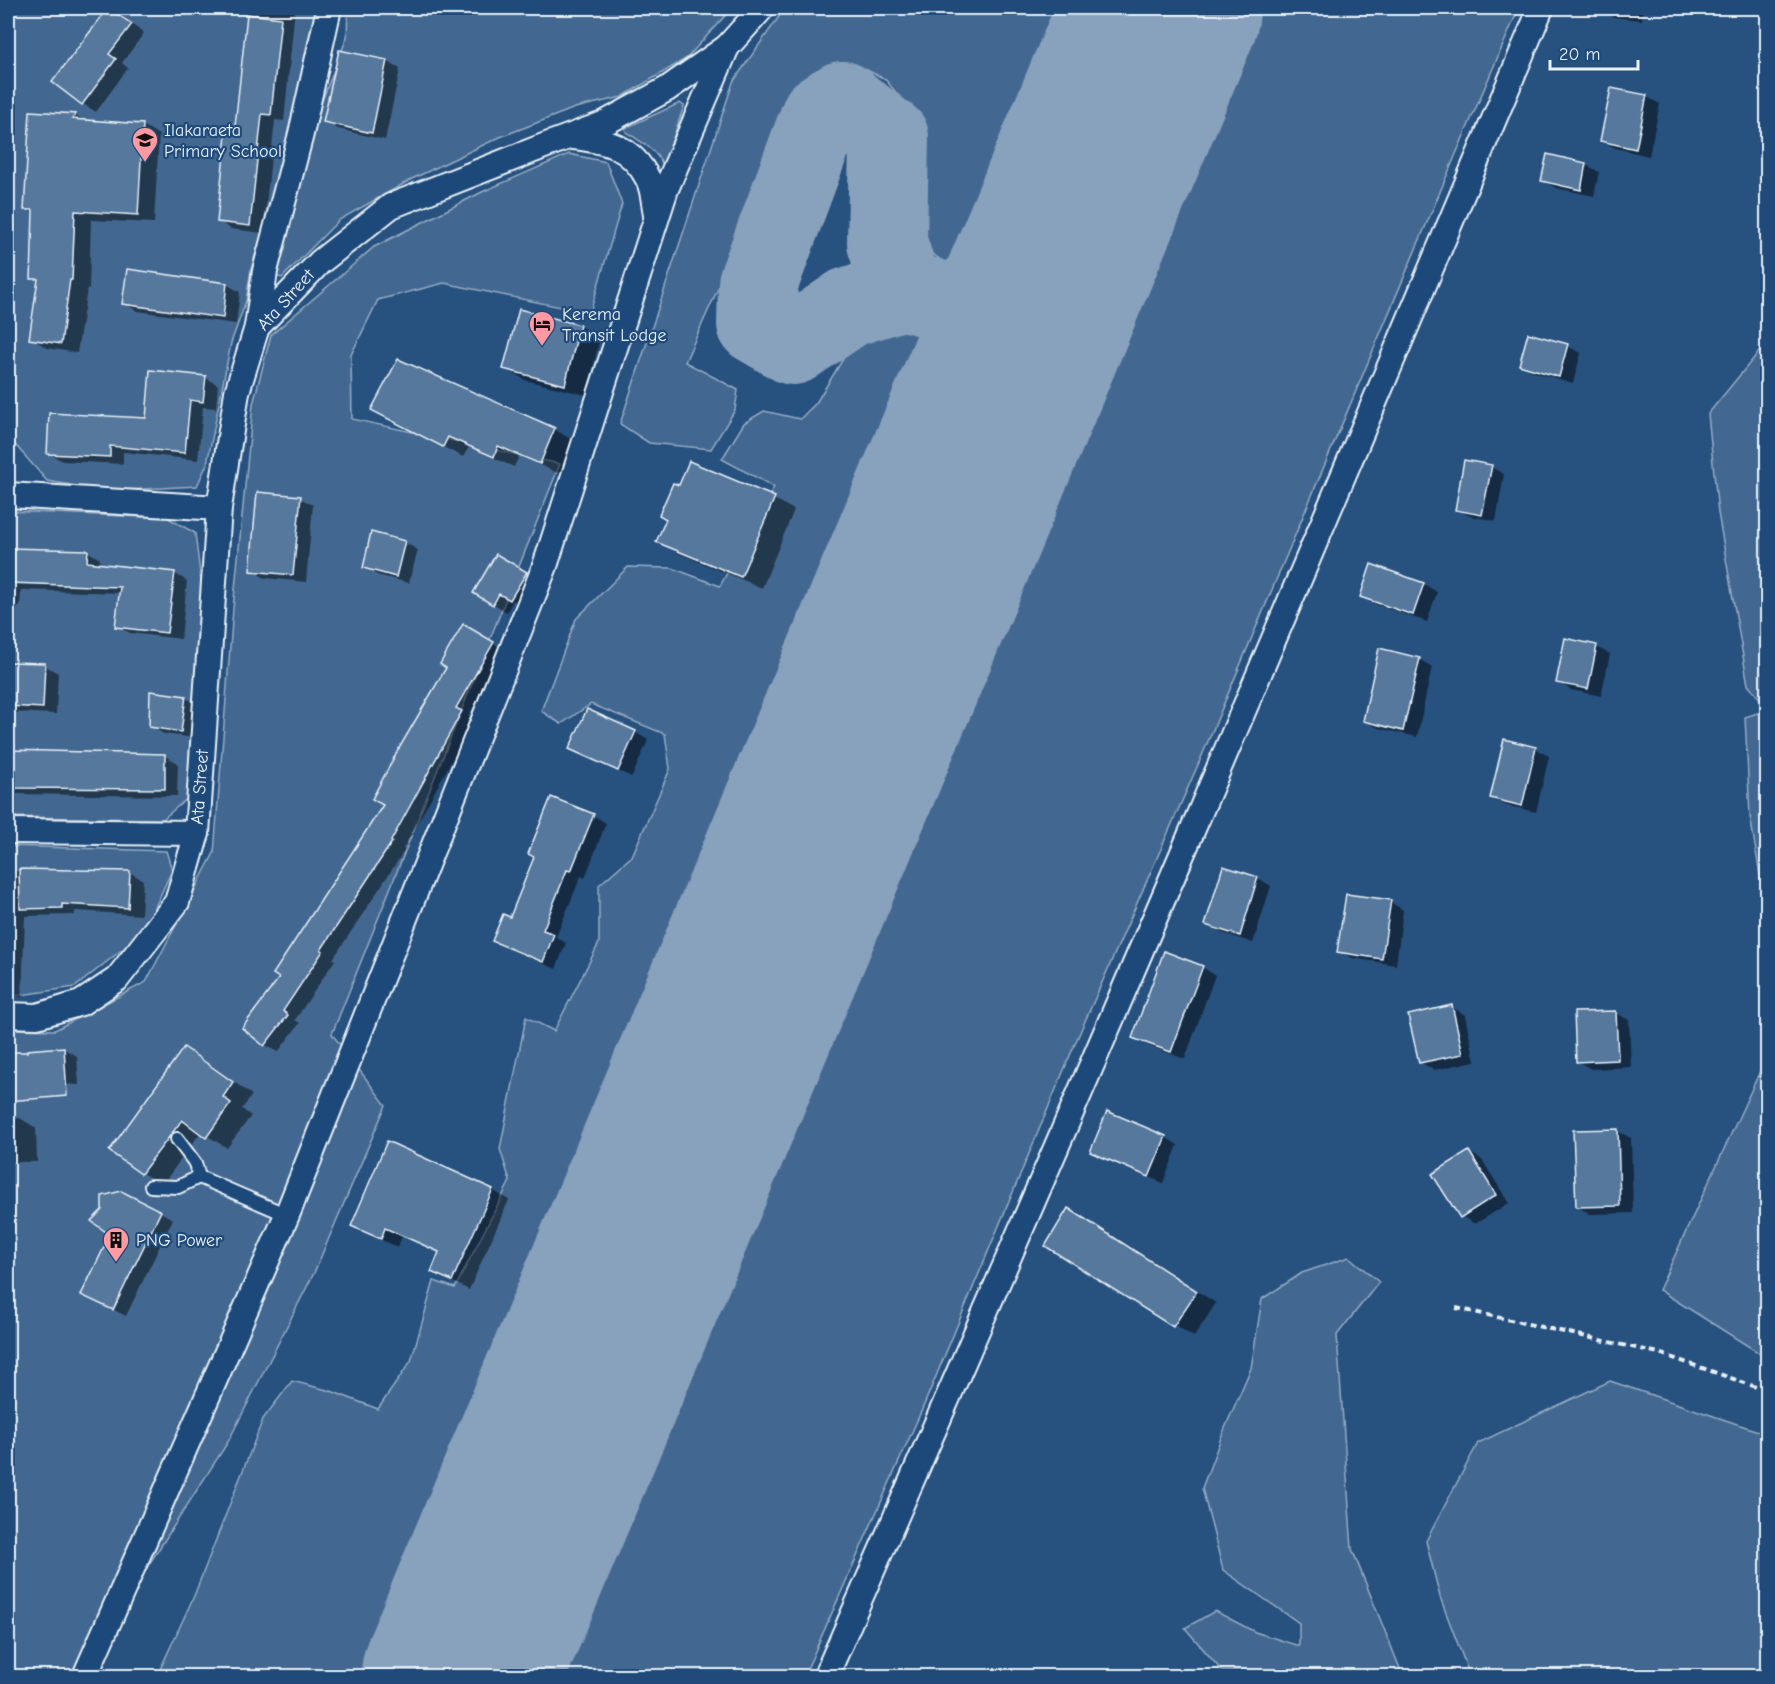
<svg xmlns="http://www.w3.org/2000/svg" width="1775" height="1684" font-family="'Comic Neue',sans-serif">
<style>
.green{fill:#436891;stroke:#96acc4;stroke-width:1.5}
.shadow{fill:#0007}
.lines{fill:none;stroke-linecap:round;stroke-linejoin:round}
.taxiway{stroke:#88a1bc;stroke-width:80}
.runway{stroke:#88a1bc;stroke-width:198}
.building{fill:#57789d;stroke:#e8f1f8;stroke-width:1.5}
.lane-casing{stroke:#e8f1f8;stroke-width:16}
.street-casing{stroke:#e8f1f8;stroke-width:28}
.path{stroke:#e8f1f8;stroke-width:4;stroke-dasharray:6 4.5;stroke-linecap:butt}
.lane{stroke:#1f4a7a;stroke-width:12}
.street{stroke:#1f4a7a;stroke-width:24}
.labels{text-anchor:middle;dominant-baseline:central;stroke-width:4.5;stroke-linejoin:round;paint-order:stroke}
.poi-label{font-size:18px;fill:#e8f1f8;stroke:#1f4a7a;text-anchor:start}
.street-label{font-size:18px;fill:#e8f1f8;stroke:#1f4a7a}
</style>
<rect width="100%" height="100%" fill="#27517f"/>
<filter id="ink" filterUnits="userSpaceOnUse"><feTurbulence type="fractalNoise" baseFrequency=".0167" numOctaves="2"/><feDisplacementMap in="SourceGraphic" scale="12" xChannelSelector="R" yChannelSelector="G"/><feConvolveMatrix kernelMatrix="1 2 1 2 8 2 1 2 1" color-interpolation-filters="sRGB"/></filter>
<g filter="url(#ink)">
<g class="green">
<polygon points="8,8 318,8 274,196 251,269 246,301 231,343 207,464 197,486 106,491 47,481 11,440 8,440"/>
<polygon points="348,8 732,8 687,58 622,97 575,108 500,137 412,179 339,220 282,278 275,276 318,111 347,37"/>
<polygon points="785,8 1136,8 1041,221 1013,260 977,272 948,265 920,245 916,211 921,137 906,105 885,79 861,67 829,64 812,73 800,83 782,147 685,362 738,390 735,410 711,449 649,443 620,424 733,82"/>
<polygon points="1196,8 1519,8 1456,154 1201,758 1074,1046 924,1405 804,1676 494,1676 1121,206 1175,54"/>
<path d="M 680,103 L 684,106 L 666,159 L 662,163 C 655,149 639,140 626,132 L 625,128 Z"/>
<polygon points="569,154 606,162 622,204 590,313 444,283 378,300 351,355 352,419 560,464 332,1034 386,1105 314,1273 228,1442 77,1676 8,1676 8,1029 55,1030 146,982 214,853 233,609 253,404 271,335 374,247 482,192"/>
<polygon points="912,314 949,329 967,356 966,394 929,484 694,1037 601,1263 423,1676 157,1676 194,1596 263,1419 292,1381 331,1391 378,1409 411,1361 434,1281 455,1288 510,1181 500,1149 526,1017 554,1031 599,943 599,885 632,856 670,769 665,734 591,704 561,724 541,711 576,619 628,567 672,568 720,586 774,487 722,459 744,423 764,411 800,419 816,403 862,328 890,315"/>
<polygon points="1767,342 1767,707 1748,685 1718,513 1708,414"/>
<polygon points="8,511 168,518 195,533 203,598 190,796 163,819 8,817"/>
<polygon points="1767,710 1768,710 1767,917 1750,816 1745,717"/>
<polygon points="8,846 166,851 172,870 143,933 75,987 8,997"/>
<polygon points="1767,1056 1768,1358 1767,1358 1659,1290"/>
<polygon points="1349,1257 1379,1282 1337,1335 1352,1549 1403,1676 1296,1676 1295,1673 1222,1671 1185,1628 1215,1611 1255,1632 1299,1646 1299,1623 1223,1570 1202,1488 1222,1435 1251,1368 1262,1299 1302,1273"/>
<polygon points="1610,1381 1767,1434 1767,1676 1470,1676 1440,1597 1426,1541 1478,1443"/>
</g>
<g class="shadow">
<polygon points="109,8 123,16 144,33 122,63 128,68 96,112 83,104 54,82"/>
<polygon points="250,8 295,8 284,121 275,120 263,233 231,229 218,221 237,128"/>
<polygon points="1600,8 1643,8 1642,20 1613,17 1600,10"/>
<polygon points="387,61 400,69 385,140 338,129 325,121"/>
<polygon points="1612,89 1647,97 1660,104 1649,156 1615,148 1602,141"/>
<polygon points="31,113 75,115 85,121 143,125 159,135 154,223 91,220 89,289 87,289 77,353 47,348 31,338 39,282 32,278 34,214 26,209"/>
<polygon points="1585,164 1599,172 1594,196 1556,188 1543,180"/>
<polygon points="226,284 240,292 236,324 137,311 124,303"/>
<polygon points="520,311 580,326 600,338 586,395 525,380 505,368"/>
<polygon points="1567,346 1581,353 1573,383 1534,372 1521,365"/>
<polygon points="205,377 218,385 216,408 203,407 198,460 123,452 123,464 62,461 49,453 147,420"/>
<polygon points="393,421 554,429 574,441 560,474 519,456 514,467 469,447 463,457"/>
<polygon points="1491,467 1504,474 1496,521 1470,516 1456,509"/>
<polygon points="300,498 313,505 306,582 265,578 251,570"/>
<polygon points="774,499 794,510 762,588 678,553 658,541"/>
<polygon points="404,542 418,550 409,583 377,575 364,567"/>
<polygon points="8,545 16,549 87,551 100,559 100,565 174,573 187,581 181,639 130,633 117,626 121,593 21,590 20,607 8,606"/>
<polygon points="497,556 539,581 524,607 513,600 507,612 475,593"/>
<polygon points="1424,584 1437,592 1427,622 1375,604 1362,597"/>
<polygon points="464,626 506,651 468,716 474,720 403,849 405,850 333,959 335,960 295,1020 300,1023 278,1052 265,1045 281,978 385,805 448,667"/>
<polygon points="1596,647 1610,654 1601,696 1571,690 1558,682"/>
<polygon points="1419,659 1432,667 1417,737 1378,728 1364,721"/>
<polygon points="8,663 44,665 58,673 56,714 8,712"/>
<polygon points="185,697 198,705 194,738 164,734 150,726"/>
<polygon points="635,732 648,740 632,777 584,756 571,749"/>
<polygon points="1535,748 1549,756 1536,812 1505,805 1492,797"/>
<polygon points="8,752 165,756 178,763 177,796 8,794"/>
<polygon points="593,815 606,823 585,878 581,876 556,937 566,943 556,969 507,948 494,941"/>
<polygon points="8,869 10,871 129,872 143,880 141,915 75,911 75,915 25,916 22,997 8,996"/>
<polygon points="1258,878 1271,886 1253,943 1220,932 1207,925"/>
<polygon points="1390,902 1403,910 1396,965 1352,958 1339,951"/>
<polygon points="1202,967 1215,975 1185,1059 1147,1045 1134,1037"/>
<polygon points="1452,1007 1465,1015 1475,1061 1434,1070 1420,1062"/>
<polygon points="1616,1013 1629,1020 1631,1067 1591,1069 1577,1061"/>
<polygon points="64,1049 77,1056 79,1085 8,1081 8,1054 28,1054"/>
<polygon points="185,1049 205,1061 252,1095 242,1109 251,1116 227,1148 201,1132 162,1185 142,1173 111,1151"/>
<polygon points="8,1118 20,1118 36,1128 37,1162 8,1162"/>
<polygon points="1617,1131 1631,1138 1633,1213 1590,1214 1577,1206"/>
<polygon points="1165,1137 1178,1145 1163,1183 1105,1159 1092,1151"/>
<polygon points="1469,1152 1482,1160 1509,1203 1475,1224 1461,1216"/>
<polygon points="492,1190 509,1200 469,1290 433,1272 441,1253 402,1236 398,1247 370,1235 353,1225"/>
<polygon points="160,1212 173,1219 126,1316 96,1301"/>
<polygon points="1089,1222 1216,1303 1194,1337 1047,1245"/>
</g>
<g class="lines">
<polyline class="taxiway" points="903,290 887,243 889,138 842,101 821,114 758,283 757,324 793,345 849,307 903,290 1027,325"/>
<polyline class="runway" points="460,1676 1161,8"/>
</g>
<g class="building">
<polygon points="108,8 132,24 109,54 116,59 82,105 52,82"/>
<polygon points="247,14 281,18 271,115 262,114 250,226 217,222 227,125 235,126"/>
<polygon points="339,50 387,60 372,133 323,122"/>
<polygon points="1611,88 1647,95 1636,149 1600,141"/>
<polygon points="30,111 76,114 72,119 143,124 138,215 75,211 72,280 70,280 61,344 29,339 38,279 31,279 33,210 24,210"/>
<polygon points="1547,154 1586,163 1581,190 1541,181"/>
<polygon points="127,269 227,283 223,318 122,304"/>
<polygon points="519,309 580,325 565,385 503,369"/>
<polygon points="1528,333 1568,344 1559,377 1519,365"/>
<polygon points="398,359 555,428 540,464 498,446 494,457 448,437 443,447 371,410"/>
<polygon points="150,370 206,376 203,402 190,400 185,453 110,446 110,457 47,454 49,413 146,418"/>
<polygon points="1464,460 1492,465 1482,515 1455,510"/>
<polygon points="689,461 775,497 741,577 656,542 666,519 659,515 673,483 679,485"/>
<polygon points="257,492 301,496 293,575 250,571"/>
<polygon points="371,532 405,541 396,577 363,568"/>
<polygon points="8,548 88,550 87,562 175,572 167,633 115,627 120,587 8,583"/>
<polygon points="496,554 527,572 510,600 499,594 493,605 473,593"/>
<polygon points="1371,564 1424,583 1413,615 1360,597"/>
<polygon points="463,624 494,642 456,708 462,711 391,841 392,842 321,950 323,951 283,1011 288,1015 264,1046 242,1028 279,978 273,974 383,805 372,799 398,750 446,668 440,664"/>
<polygon points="1565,638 1597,645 1588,689 1556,683"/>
<polygon points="1379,648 1420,658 1403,731 1363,721"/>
<polygon points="8,662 45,663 43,708 8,706"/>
<polygon points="150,691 186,696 181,732 149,727"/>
<polygon points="587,709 636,731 618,771 569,749"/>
<polygon points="1504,739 1536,747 1522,806 1490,798"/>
<polygon points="8,750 165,754 165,789 8,788"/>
<polygon points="551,797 594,814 571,871 567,870 543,930 554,934 543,962 492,941 503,914 510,917 534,857 528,854"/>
<polygon points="1223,866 1258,877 1240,936 1205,925"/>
<polygon points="19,869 130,871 128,908 62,904 62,908 20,909"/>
<polygon points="1346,894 1391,900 1382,959 1337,952"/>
<polygon points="1164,951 1203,966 1171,1052 1132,1038"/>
<polygon points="1452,1005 1463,1054 1419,1063 1408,1015"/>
<polygon points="1616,1011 1618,1060 1576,1062 1574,1012"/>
<polygon points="64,1047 67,1096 8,1101 8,1052 27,1052 27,1050"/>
<polygon points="184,1047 233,1082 223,1097 231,1103 206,1138 182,1120 141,1174 109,1151"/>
<polygon points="1107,1111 1166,1136 1149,1177 1090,1152"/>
<polygon points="1618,1129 1620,1206 1576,1207 1573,1130"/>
<polygon points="387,1141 493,1189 452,1281 431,1272 439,1252 385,1228 381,1239 351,1226"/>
<polygon points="1469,1151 1496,1195 1460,1218 1432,1174"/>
<polygon points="121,1191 161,1211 113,1310 81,1295 110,1235 91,1221 102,1210 102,1196"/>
<polygon points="1068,1208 1197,1291 1173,1327 1045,1246"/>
</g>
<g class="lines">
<g class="lane-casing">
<g id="lane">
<polyline points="177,1139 195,1163 199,1177"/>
<polyline points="151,1186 178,1187 199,1177 287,1215"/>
</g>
</g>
<g class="street-casing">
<g id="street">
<path d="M 574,137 C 607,141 631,146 648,179 C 653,189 654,204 656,215"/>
<polyline points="257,327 265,271 301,134 329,8"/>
<polyline points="8,495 219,508"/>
<polyline points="8,831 197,833"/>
<polyline points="8,1015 37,1016 81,1003 117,979 177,902 197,833 219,508 237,392 257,327 320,262 391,206 544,146 603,124 667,89 727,47"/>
<polyline points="85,1676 287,1215 545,566 666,189 727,47 762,8"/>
<path d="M 826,1676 C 1070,1122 1306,565 1541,8"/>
</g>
</g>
<polyline class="path" points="1456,1308 1659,1353 1768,1391"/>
<use href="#lane" class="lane"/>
<use href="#street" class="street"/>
</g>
</g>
<defs>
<g id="school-pin" transform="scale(1.35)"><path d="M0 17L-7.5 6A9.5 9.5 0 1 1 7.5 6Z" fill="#ff9aa2" stroke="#1f4a7a"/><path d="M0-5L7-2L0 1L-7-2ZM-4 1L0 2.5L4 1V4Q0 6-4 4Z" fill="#111"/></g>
<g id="hotel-pin" transform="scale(1.35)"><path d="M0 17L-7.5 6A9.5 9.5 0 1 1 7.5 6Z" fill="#ff9aa2" stroke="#1f4a7a"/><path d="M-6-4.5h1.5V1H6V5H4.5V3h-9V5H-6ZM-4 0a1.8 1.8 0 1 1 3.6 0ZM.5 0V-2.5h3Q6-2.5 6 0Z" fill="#111"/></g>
<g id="building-pin" transform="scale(1.35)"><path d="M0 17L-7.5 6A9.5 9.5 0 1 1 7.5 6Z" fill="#ff9aa2" stroke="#1f4a7a"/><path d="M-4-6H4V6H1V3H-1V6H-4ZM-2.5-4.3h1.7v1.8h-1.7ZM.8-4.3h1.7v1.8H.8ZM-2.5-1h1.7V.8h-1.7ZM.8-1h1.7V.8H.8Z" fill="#111"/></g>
</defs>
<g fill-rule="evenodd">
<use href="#school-pin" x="145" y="140"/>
<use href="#hotel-pin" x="542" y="324"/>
<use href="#building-pin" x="116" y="1240"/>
</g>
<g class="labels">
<g class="poi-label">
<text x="164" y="130">Ilakaraeta<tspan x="164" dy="21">Primary School</tspan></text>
<text x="562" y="314">Kerema<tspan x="562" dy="21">Transit Lodge</tspan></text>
<text x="136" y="1240">PNG Power</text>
</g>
<g class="street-label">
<text transform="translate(286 300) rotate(-48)">Ata Street</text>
<text transform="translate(200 787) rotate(-86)">Ata Street</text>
</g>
</g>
<rect width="1775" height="1684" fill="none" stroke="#1f4a7a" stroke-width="30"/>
<rect x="15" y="15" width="1745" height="1654" fill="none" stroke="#e8f1f8" stroke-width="2" filter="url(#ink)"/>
<path d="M1550 60v9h88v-9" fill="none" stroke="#e8f1f8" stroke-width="3"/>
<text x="1559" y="60" font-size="18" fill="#e8f1f8" stroke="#1f4a7a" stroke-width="4.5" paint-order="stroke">20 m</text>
</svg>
